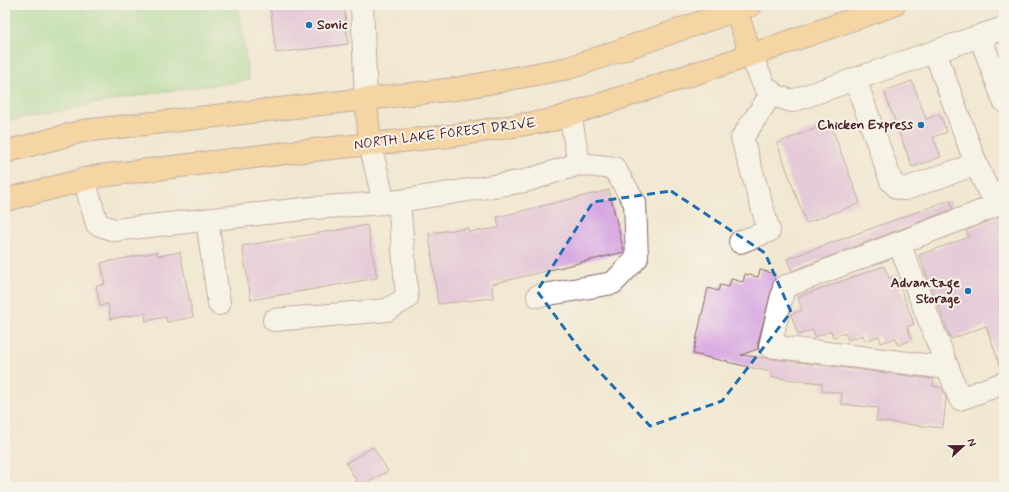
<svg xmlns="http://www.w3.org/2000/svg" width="1009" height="492" font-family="Mynerve,sans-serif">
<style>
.green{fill:#95da93;stroke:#707c5f}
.building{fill:#d7a7e2}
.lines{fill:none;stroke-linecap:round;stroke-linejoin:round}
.minor-casing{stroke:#846565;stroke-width:24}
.major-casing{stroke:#846565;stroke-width:24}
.minor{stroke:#fff;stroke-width:22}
.major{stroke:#f8bf6c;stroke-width:22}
.marked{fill:none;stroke:#1f6fb2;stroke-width:3;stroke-dasharray:8 5;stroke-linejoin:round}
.poi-dot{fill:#1f6fb2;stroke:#f7f3e8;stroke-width:1.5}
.labels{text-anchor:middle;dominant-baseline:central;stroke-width:4;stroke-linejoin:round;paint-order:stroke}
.poi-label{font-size:14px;font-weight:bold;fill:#4a1f2b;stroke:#f7f3e8;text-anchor:end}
.street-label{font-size:14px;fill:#4a1f2b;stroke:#f7f3e8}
</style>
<rect width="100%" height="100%" fill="#f7f3e8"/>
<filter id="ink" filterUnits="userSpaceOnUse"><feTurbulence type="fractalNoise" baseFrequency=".025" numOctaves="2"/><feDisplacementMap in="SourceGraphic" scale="8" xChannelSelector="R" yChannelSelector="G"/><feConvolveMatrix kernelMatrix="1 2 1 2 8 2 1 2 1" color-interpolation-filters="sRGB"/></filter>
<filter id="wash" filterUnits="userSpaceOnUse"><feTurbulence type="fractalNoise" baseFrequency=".012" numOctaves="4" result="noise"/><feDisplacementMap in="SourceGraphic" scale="16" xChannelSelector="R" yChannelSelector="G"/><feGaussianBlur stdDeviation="0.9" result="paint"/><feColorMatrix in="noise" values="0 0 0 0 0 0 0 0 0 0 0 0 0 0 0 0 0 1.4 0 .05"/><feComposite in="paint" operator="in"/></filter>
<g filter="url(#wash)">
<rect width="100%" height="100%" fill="#f1e8d1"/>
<polygon class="green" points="5,5 238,5 249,80 152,93 5,121"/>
<g id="blocks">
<g class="building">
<polygon points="270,5 344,5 348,44 276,53"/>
<polygon points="912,81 926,119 940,114 947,132 933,137 941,157 912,167 884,91"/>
<polygon points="830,123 860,203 806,223 777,143"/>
<polygon points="609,190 624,252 492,284 493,298 438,304 429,233 468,228 469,232 499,228 497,217"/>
<polygon points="950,200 953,209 792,271 787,259"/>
<polygon points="1004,214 1004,371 1002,371 986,326 951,339 919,255 969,237 966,231"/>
<polygon points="367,225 377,278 251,300 242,246"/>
<polygon points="157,252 158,256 180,252 193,317 167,322 166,317 146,321 145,313 110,319 108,304 100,306 96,286 105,284 101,263"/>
<polygon points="884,266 889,278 896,276 914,324 907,327 912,340 898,345 896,338 881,343 879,336 865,341 863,335 848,340 845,333 833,337 831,331 815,337 813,330 798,335 791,314 802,310 798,297"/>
<polygon points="760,270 776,274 758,343 758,349 741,355 934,379 933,386 942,388 946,398 943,428 876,421 878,408 841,404 842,393 822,391 822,383 770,377 771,372 727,362 727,360 724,361 693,354 708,288 718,291 720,285 729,287 731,279 743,282 745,274 758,277"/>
<polygon points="373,447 388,471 360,487 346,463"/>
</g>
</g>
</g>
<g filter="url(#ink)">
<use href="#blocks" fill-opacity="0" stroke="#846565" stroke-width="1"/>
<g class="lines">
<g class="minor-casing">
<g id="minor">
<polyline points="362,5 366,99"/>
<polyline points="980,36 1004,28"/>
<polyline points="935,52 976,164"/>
<polyline points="751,55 764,85 776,96 792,101 855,79"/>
<polyline points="1004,101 980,36 855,79 891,181 898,188 905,189 976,164 988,190 1004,197"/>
<polyline points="370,144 384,203 399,201 525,181 579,164 570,114"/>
<polyline points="84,179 97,224 114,230 312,208 384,203"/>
<polyline points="1004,200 990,208 899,243 960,399 1004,383"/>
<polyline points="207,220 219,304"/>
<polyline points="740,242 769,231 742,138 772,93"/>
<polyline points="899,243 784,287 770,346 948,368"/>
<polyline points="538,296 613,283 637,258 635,203 614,168 579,164"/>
<polyline points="274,320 387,310 407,298 399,201"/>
</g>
</g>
<g class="major-casing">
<g id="major">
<polyline points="736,10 751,55"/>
<polyline points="366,99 370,144"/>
<polyline points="5,152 83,131 455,89 569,68 751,5"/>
<polyline points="5,200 99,176 294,152 449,136 553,120 751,55 894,5"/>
</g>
</g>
<use href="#minor" class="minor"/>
<use href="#major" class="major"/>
</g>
</g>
<path d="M0 0H1009V492H0ZM 671,191 L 765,253 L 791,312 L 722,401 L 650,426 L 584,355 L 537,291 L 593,202 Z" fill="#f1e8d1" fill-opacity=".55" fill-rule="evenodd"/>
<path class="marked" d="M 671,191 L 765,253 L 791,312 L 722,401 L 650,426 L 584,355 L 537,291 L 593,202 Z"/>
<g class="poi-dot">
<circle cx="309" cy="25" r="4"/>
<circle cx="921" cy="125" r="4"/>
<circle cx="968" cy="291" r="4"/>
</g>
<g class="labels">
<g class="poi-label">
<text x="317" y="25" text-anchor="start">Sonic</text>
<text x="913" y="125">Chicken Express</text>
<text x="960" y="283">Advantage<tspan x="960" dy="16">Storage</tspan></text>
</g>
<g class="street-label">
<text transform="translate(445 134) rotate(-7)">NORTH LAKE FOREST DRIVE</text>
</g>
</g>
<rect width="1009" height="492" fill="none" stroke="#f7f3e8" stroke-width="20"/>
<g transform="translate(963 446) rotate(68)" stroke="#f7f3e8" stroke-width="3" paint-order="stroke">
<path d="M0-3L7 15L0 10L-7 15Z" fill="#4a1f2b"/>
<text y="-6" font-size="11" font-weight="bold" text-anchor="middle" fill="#4a1f2b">N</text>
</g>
</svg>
